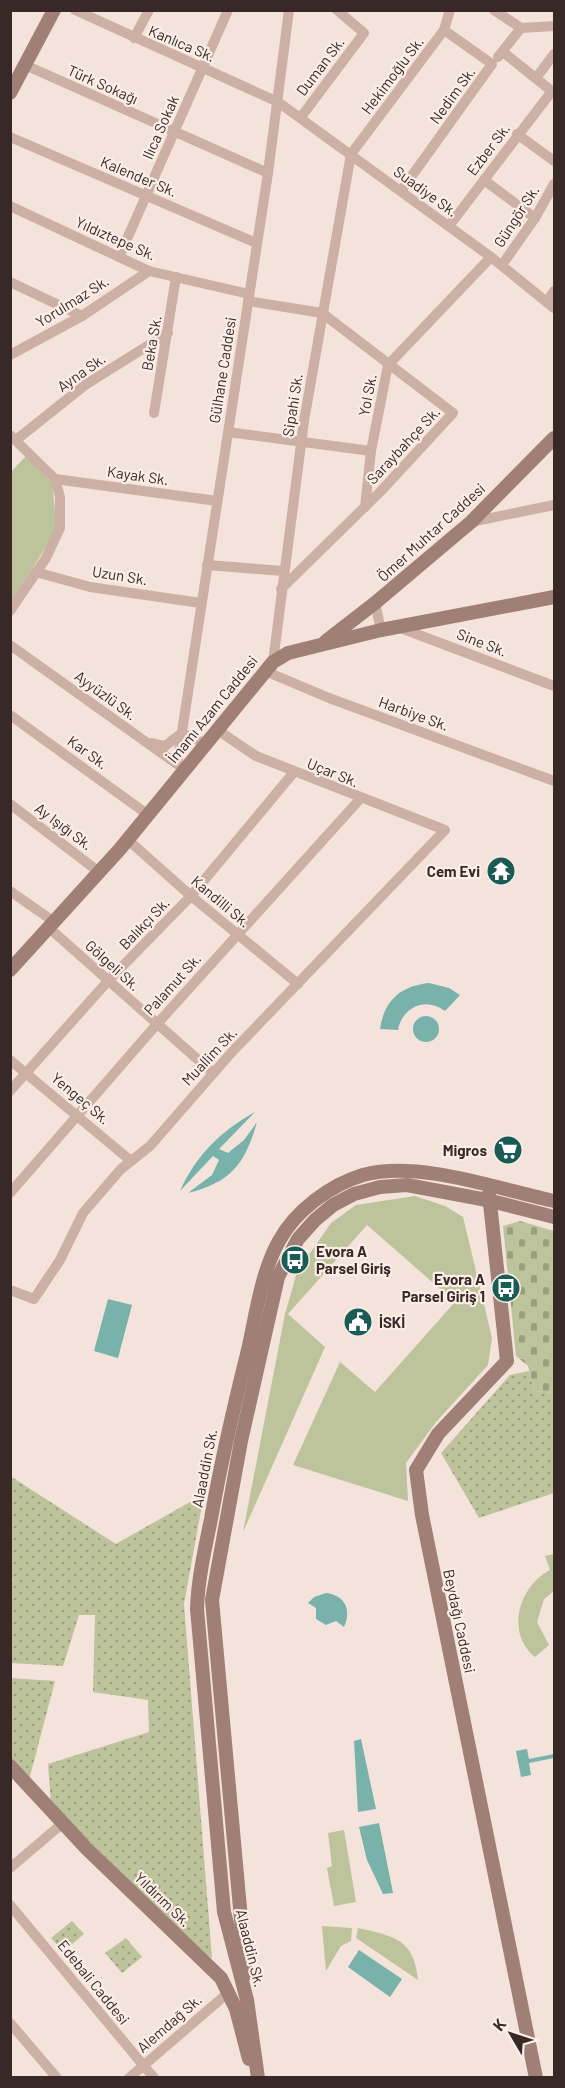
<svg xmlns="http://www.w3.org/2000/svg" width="565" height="2088" font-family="Barlow,sans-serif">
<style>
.grass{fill:url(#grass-dots)}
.cemetery{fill:url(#cemetery-stones)}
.green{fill:#bdc39a}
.water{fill:#78b2aa}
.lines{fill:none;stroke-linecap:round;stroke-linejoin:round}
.street{stroke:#ccb0a6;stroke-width:10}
.secondary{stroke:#a07f77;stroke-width:14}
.labels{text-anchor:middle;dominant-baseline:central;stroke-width:4.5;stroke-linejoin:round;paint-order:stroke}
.street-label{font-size:15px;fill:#382927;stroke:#fbeee7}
.poi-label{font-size:15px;font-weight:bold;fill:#382927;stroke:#fbeee7;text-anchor:end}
</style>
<defs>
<pattern id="grass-dots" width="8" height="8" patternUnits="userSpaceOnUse" patternTransform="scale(1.5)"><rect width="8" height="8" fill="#bdc39a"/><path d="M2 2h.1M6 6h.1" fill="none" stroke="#9b9e7e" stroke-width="1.8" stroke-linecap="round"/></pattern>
<pattern id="cemetery-stones" width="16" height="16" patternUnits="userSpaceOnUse" patternTransform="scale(1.5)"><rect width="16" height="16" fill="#bdc39a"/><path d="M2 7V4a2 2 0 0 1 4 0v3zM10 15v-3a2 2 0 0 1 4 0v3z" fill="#9b9e7e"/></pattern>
</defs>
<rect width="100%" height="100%" fill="#f3e3db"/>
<g class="grass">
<polygon points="529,1371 534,1391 554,1393 554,1493 479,1518 441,1453 510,1375"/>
<polygon points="10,1476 116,1544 204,1494 184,1604 212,1958 202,1953 51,1803 48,1764 149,1732 148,1700 93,1692 95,1615 79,1615 63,1666 11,1663 10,1584 13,1580 10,1578"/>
<polygon points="10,1678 55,1681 29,1780 11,1759"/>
<polygon points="72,1921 84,1934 63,1952 51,1938"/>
<polygon points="126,1938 142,1957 122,1973 105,1953"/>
</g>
<polygon class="cemetery" points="520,1221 554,1231 554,1393 534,1391 528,1366 516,1356 503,1226"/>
<g class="green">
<polygon points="26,456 52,483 57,529 11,603 11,472"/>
<polygon points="415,1196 445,1206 463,1217 492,1338 488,1365 436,1422 406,1463 408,1501 293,1465 340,1362 375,1392 455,1302 367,1225 288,1314 325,1347 243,1532 285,1314 297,1272 331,1223 356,1205"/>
<path d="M 554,1554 L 554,1591 L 544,1599 L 537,1622 L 549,1645 L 535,1657 C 505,1633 519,1586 550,1570 L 545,1556 Z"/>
<polygon points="344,1830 356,1902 334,1906 327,1868 332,1866 328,1833"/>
<polygon points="322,1926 352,1928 351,1941 341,1946 326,1971"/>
<path d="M 358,1928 C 393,1936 414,1938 418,1980 L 356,1938 Z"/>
</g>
<g class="water">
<path d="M 429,983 L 449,988 L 460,995 L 445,1011 C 426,996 402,1007 398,1030 L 380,1029 C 384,1001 400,986 429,983 Z"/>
<circle cx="426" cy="1029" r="13"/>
<path d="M 255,1112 L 219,1149 L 228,1153 L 244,1140 L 257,1122 C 245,1164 231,1182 188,1193 L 212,1175 L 219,1160 L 213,1156 L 180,1191 C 197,1154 220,1132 255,1112 Z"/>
<polygon points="108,1299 132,1305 118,1358 94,1351"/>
<path d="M 326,1593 C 345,1595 352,1610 344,1627 L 336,1621 L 326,1625 L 316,1619 L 316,1608 L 308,1603 L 314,1597 Z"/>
<polygon points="361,1739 376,1809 358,1812 354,1741"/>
<polygon points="527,1749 529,1759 554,1754 554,1758 529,1763 531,1775 521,1777 516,1751"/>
<polygon points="379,1823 393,1893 383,1894 367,1860 359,1827"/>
<polygon points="359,1950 402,1979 390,1997 348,1967"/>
</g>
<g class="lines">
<g class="street">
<polyline points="75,10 278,102 491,257 554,308"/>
<polyline points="494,10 521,28 554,26"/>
<polyline points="134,38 149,10"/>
<polyline points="503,52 554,93"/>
<polyline points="498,57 521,28"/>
<polyline points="25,65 268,173"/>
<polyline points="536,78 554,54"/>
<polyline points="301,117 364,33 337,10"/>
<polyline points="517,134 554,161"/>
<polyline points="10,137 256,243"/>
<polyline points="484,180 535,218"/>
<polyline points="401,191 492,64 444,30"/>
<polyline points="10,206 149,271 249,294"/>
<polyline points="449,226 552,91"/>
<polyline points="119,257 228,10"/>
<polyline points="502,265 535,218 554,184"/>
<polyline points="10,282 82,316"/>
<polyline points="248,301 322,313 453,413 381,491 281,589"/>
<polyline points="547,302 554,291"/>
<polyline points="10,355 82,316 149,271"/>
<polyline points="154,413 176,277"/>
<polyline points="228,432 371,451"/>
<polyline points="10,435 55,479 60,497 60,528 46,558 10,611"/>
<polyline points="16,440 85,385 168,333"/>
<polyline points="55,479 217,501"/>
<polyline points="365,507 371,451 388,365 491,257"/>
<polyline points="471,522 554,505"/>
<polyline points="207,565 283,571"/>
<polyline points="36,572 90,587 201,603"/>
<polyline points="375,603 381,630"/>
<polyline points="398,627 554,686"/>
<polyline points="10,645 181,767"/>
<polyline points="273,662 304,421 351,154 444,30 450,10"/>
<polyline points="265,671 329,698 554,781"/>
<polyline points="10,715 147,814"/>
<polyline points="152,743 165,746 182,733 204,743"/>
<polyline points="177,764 268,173 289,10"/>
<polyline points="10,804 99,872"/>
<polyline points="127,839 191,896 298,984"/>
<polyline points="10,891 53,921"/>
<polyline points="48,927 213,1073"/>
<polyline points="10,1060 131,1161"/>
<polyline points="10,1091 108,981 191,896 294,772"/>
<polyline points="10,1193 157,1024 360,799"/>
<polyline points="10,1290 34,1299 60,1260 83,1213 121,1169 150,1146 231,1053 445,830 256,756 216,729"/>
<polyline points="10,1868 63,1823"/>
<polyline points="10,1905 154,2078"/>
<polyline points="10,2023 57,2078"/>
<polyline points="129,2078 229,1992"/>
</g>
<g class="secondary">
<polyline points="10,93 54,10"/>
<polyline points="326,641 375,603 471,522 554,438"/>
<polyline points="10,970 120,849 273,662 288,653 381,630 554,597"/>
<polyline points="489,1194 507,1361 438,1434 416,1470 422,1515 536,2078"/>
<polyline points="10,1766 87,1849 221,1978 236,2009 249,2059"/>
<polyline points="246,1974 212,1600 241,1441 278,1277 298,1239 315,1220 333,1205 354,1194 380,1187 407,1185 487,1200 554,1217"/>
<path d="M 258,2078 L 247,2000 L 224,1912 L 197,1609 C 198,1578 205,1549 211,1519 C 221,1462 234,1406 248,1350 C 256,1315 261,1273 279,1241 C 295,1211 330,1185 363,1175 C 419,1160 498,1189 554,1201"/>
</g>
</g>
<defs>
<g id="temple-disc" transform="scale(1.5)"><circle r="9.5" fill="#1a5c55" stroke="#fbeee7"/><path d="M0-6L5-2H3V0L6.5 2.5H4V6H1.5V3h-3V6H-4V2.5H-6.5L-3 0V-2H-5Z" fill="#fff"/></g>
<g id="supermarket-disc" transform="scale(1.5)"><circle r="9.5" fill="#1a5c55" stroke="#fbeee7"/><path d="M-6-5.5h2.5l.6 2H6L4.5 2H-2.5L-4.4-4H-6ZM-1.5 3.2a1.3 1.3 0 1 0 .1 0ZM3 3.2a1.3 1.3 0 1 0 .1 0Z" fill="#fff"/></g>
<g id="bus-disc" transform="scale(1.5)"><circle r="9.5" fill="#1a5c55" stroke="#fbeee7"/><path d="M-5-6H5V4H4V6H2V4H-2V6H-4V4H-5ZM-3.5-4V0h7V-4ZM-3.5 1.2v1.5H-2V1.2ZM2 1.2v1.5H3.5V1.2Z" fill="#fff"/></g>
<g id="civic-disc" transform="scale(1.5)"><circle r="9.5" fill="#1a5c55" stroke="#fbeee7"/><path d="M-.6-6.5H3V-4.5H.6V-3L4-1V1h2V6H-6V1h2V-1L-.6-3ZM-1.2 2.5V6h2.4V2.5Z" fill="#fff"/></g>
</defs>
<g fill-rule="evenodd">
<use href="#temple-disc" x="501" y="871"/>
<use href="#supermarket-disc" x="508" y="1150"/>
<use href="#bus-disc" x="295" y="1260"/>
<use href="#bus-disc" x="506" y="1288"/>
<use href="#civic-disc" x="358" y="1322"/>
</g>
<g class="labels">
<g class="street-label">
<text transform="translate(182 43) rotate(23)">Kanlıca Sk.</text>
<text transform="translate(320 66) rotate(-53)">Duman Sk.</text>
<text transform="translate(392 75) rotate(-53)">Hekimoğlu Sk.</text>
<text transform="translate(103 84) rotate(24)">Türk Sokağı</text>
<text transform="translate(452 95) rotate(-54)">Nedim Sk.</text>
<text transform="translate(160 127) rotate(-66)">llıca Sokak</text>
<text transform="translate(488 149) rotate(-53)">Ezber Sk.</text>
<text transform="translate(139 176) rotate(23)">Kalender Sk.</text>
<text transform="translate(426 191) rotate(36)">Suadiye Sk.</text>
<text transform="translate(516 216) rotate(-57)">Güngör Sk.</text>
<text transform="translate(116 238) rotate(24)">Yıldıztepe Sk.</text>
<text transform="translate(72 301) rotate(-32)">Yorulmaz Sk.</text>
<text transform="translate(151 343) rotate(-80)">Beka Sk.</text>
<text transform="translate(222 370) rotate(-81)">Gülhane Caddesi</text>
<text transform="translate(81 372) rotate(-35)">Ayna Sk.</text>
<text transform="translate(367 395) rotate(-79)">Yol Sk.</text>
<text transform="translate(292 405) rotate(-81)">Sipahi Sk.</text>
<text transform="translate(403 445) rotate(-47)">Saraybahçe Sk.</text>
<text transform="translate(138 475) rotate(8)">Kayak Sk.</text>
<text transform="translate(431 532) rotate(-42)">Ömer Muhtar Caddesi</text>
<text transform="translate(120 575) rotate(9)">Uzun Sk.</text>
<text transform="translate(482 642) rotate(21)">Sine Sk.</text>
<text transform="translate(106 695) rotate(36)">Ayyüzlü Sk.</text>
<text transform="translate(212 709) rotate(-51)">İmamı Azam Caddesi</text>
<text transform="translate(414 713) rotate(20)">Harbiye Sk.</text>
<text transform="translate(88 752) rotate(36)">Kar Sk.</text>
<text transform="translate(333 772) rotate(22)">Uçar Sk.</text>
<text transform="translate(64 826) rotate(37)">Ay Işığı Sk.</text>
<text transform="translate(221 901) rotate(40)">Kandilli Sk.</text>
<text transform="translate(144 923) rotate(-46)">Balıkçı Sk.</text>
<text transform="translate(113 965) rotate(42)">Gölgeli Sk.</text>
<text transform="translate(172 984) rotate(-48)">Palamut Sk.</text>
<text transform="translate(209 1056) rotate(-47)">Muallim Sk.</text>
<text transform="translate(81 1098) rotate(40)">Yengeç Sk.</text>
<text transform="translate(204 1468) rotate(-79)">Alaaddin Sk.</text>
<text transform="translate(460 1621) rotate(78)">Beydağı Caddesi</text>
<text transform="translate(163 1899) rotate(44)">Yıldırım Sk.</text>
<text transform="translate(251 1948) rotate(76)">Alaaddin Sk.</text>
<text transform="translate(94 1982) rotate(51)">Edebali Caddesi</text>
<text transform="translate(169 2023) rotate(-41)">Alemdağ Sk.</text>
</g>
<g class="poi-label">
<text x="480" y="871">Cem Evi</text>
<text x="487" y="1150">Migros</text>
<text x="316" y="1251" text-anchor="start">Evora A<tspan x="316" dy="17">Parsel Giriş</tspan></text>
<text x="485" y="1279">Evora A<tspan x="485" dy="17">Parsel Giriş 1</tspan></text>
<text x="379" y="1322" text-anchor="start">İSKİ</text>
</g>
</g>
<rect width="565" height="2088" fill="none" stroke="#382927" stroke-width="24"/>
<g transform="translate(511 2034) rotate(309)" stroke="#fbeee7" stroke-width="4.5" paint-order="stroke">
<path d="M0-4.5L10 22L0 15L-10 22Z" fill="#382927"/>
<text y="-9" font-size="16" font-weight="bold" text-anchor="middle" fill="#382927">K</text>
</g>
</svg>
